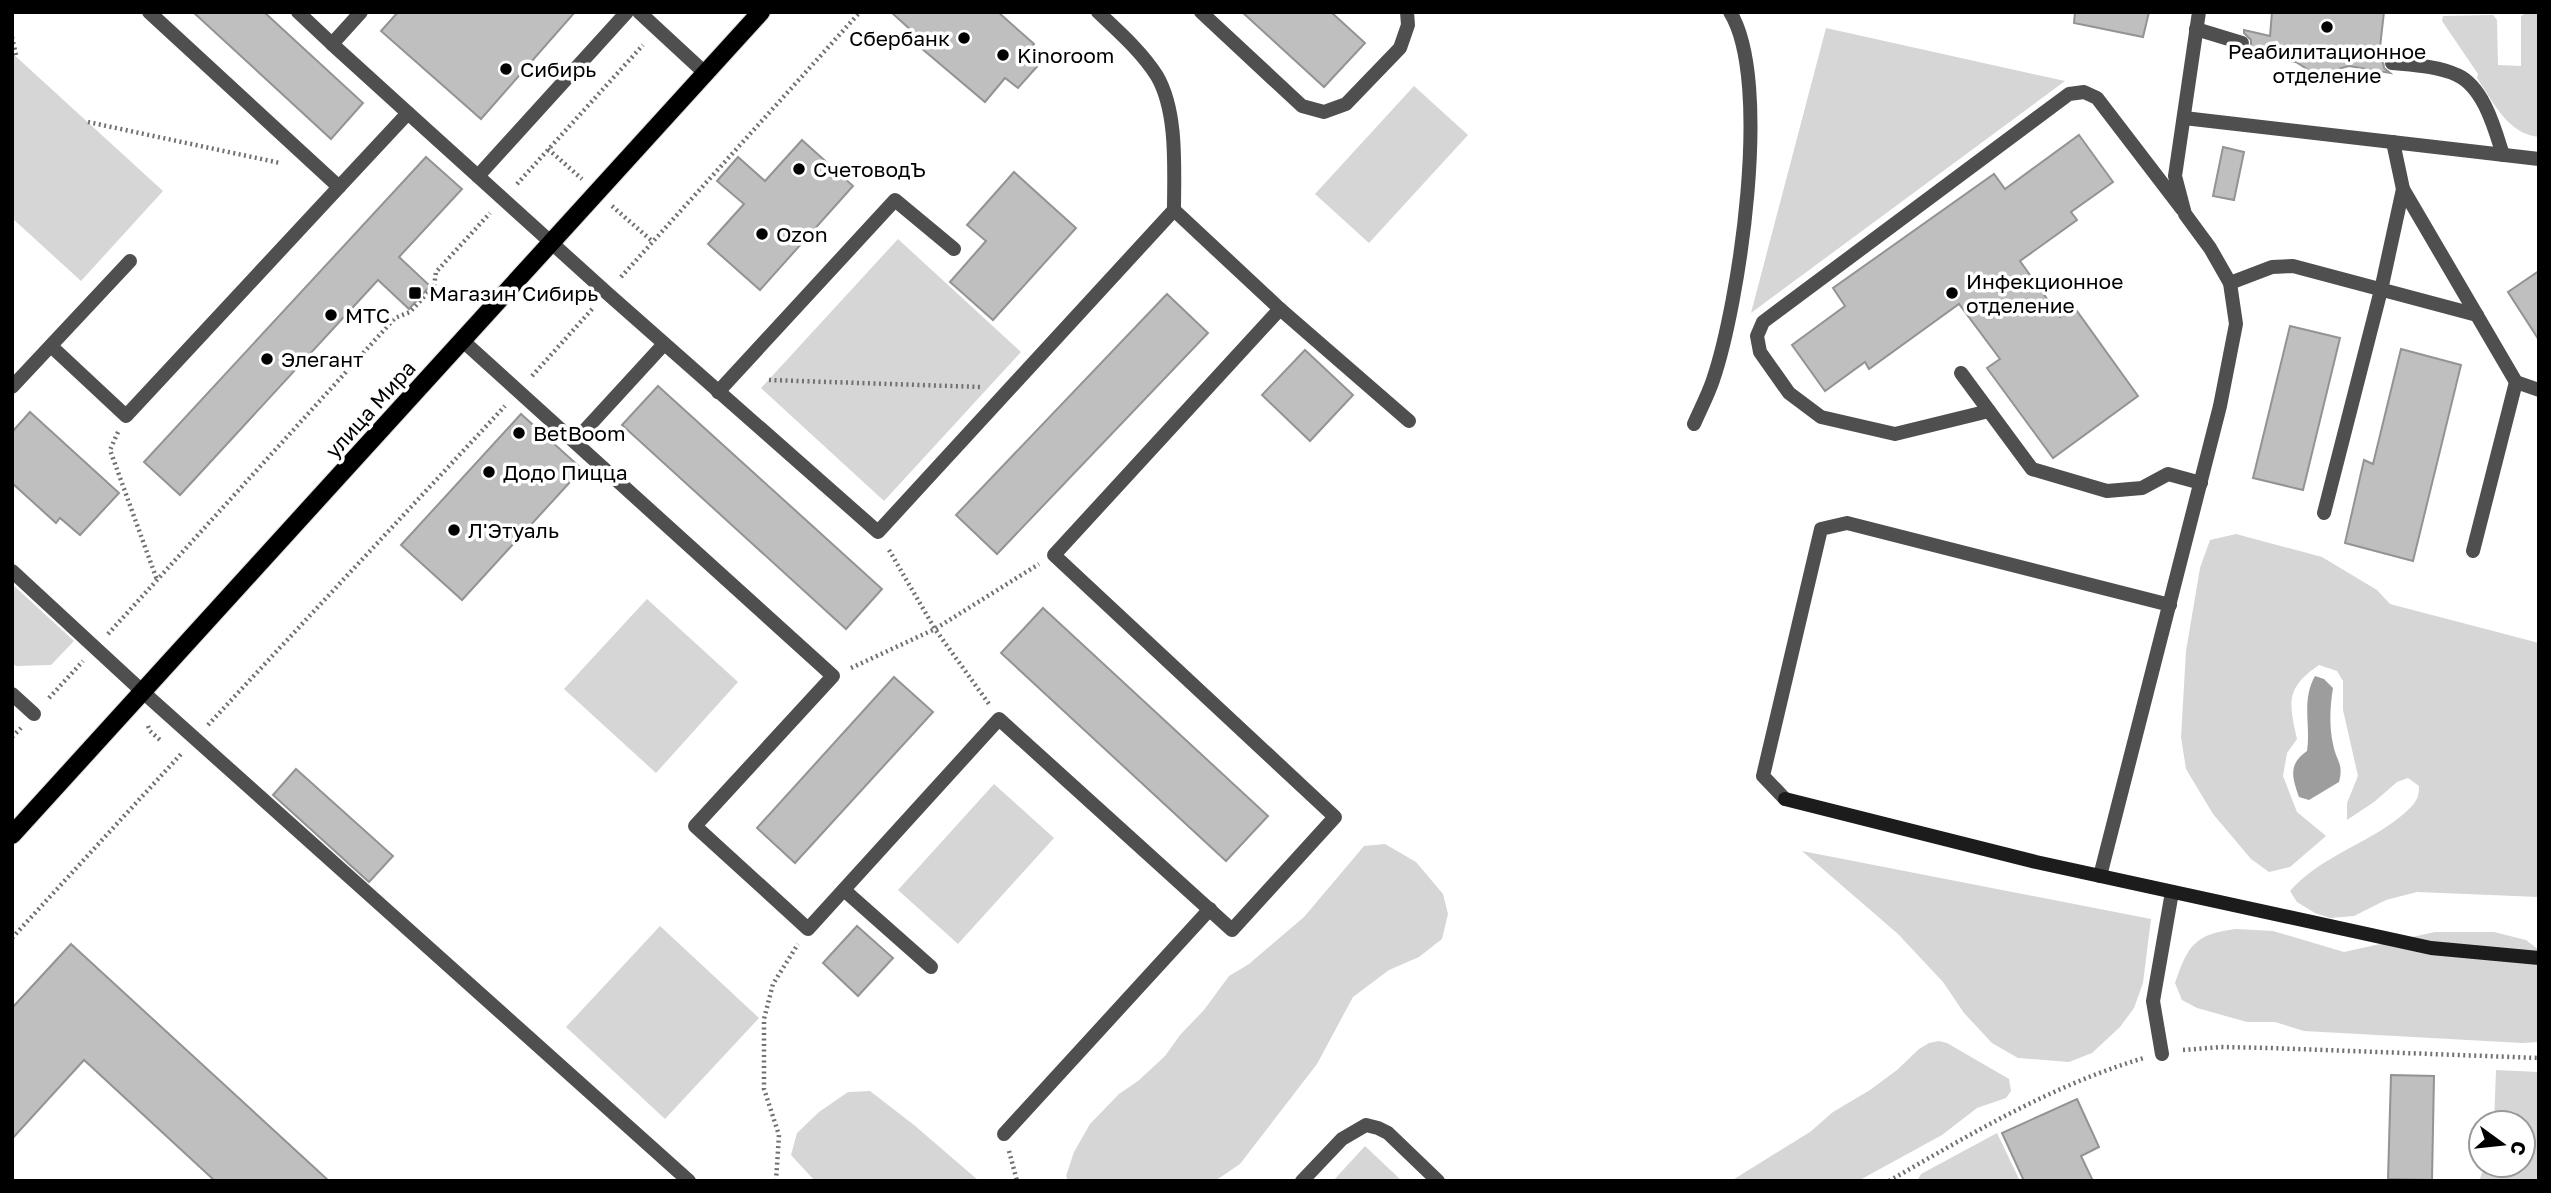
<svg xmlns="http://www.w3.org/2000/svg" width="2551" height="1193" font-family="'Golos Text',sans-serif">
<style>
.green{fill:#d6d6d6}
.water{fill:#9d9d9d}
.building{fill:#bfbfbf;stroke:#939393;stroke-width:2}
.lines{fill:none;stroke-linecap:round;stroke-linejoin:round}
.primary-casing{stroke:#dbdbdb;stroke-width:20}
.path{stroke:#717171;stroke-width:4.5;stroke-dasharray:2 3.5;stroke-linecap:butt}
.lane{stroke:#4f4f4f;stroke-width:14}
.street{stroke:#4f4f4f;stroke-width:14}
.secondary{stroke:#1c1c1c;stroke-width:14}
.primary{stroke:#000;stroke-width:18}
.poi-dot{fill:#000;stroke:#fff;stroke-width:2.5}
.labels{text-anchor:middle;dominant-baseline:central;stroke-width:7;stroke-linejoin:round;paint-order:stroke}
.poi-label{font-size:21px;fill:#000;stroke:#fff;text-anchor:start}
.street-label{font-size:21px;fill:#000;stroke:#fff}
</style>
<rect width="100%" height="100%" fill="#fff"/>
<g class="green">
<path d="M 2528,12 L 2539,12 L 2539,137 C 2507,134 2493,101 2477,78 L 2478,74 L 2442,21 L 2443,16 L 2493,15 L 2497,20 L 2498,65 L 2521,66 L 2521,16 Z"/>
<polygon points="1826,28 2065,81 1751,313"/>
<polygon points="12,53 163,191 81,281 12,218"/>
<polygon points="1414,86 1468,135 1369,243 1315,194"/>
<polygon points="898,239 1021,352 884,501 761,388"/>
<path d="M 2236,534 L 2322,557 L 2377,590 L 2390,604 L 2539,643 L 2539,897 L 2417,892 L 2386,900 L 2354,916 L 2330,918 L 2315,913 L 2297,902 L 2290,891 C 2323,853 2377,842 2412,806 C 2418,799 2419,794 2419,786 L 2408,778 L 2397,782 L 2374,802 L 2347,820 L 2347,803 L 2358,776 L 2343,710 L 2343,681 L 2337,671 L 2319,665 C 2285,688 2289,703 2297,739 L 2287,753 L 2283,776 L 2297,812 L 2326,836 L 2290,867 L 2269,872 L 2251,859 L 2213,814 L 2186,769 L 2181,737 L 2186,651 L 2200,568 L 2210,540 Z"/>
<polygon points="12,584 74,641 51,665 16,666 12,663"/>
<polygon points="647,599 738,682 656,773 564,689"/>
<polygon points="994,784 1054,838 958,944 898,890"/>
<polygon points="1385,844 1416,862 1443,894 1448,914 1442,939 1419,957 1389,970 1353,997 1317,1064 1240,1164 1215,1181 1068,1181 1066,1176 1074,1152 1090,1124 1119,1094 1138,1081 1165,1056 1180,1035 1204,1010 1229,976 1249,964 1304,917 1364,846"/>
<polygon points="1802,851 2151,919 2143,983 2134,1008 2120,1027 2092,1053 2069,1062 2018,1058 1992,1043 1964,1013 1943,982 1898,934"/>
<polygon points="660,926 759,1018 665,1119 566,1027"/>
<path d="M 2236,929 L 2273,931 L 2344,952 L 2435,932 L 2494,932 L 2526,940 L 2539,950 L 2539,1042 L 2522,1043 L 2304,1031 L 2275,1022 L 2247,1022 L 2197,1008 L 2182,1000 L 2175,983 C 2188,945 2195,934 2236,929 Z"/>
<polygon points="1939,1041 1947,1043 2009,1079 2011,1091 2006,1098 1977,1108 1942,1135 1858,1181 1731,1181 1810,1132 1833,1112 1870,1090 1897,1070 1919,1049 1929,1043"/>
<polygon points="2496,1070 2539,1072 2539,1181 2479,1181 2485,1165 2523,1165 2523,1123 2494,1123"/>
<polygon points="870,1091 914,1125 979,1181 815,1181 791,1155 797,1133 819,1112 848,1092"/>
<polygon points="1997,1133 2020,1181 1917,1181 1921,1174"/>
<polygon points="1365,1146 1402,1181 1333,1181"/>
</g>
<path class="water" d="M 2315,676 L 2324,679 L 2333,688 C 2330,706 2329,726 2333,744 C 2336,761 2344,763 2339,782 L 2309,800 L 2299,797 C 2292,777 2288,764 2307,751 C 2311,725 2301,701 2315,676 Z"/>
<g class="building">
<polygon points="193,12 264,12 363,103 331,139"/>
<polygon points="398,12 575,12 481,119 381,31"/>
<polygon points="891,12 998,12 1034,44 1030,50 1042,61 1018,88 1005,78 985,102 908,37 913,32"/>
<polygon points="1242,12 1331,12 1365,43 1324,87"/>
<polygon points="2075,12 2149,12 2143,37 2074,23"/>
<polygon points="2272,12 2384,12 2380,47 2395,50 2394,54 2385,57 2383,61 2384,68 2390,73 2349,66 2323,73 2310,71 2296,62 2241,54 2248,50 2251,45 2251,40 2244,33 2244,30 2270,36"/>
<polygon points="2079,135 2113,182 2071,212 2077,220 2020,261 2060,317 2074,307 2138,396 2053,458 1987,368 2000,359 1959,304 1869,369 1865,362 1825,391 1792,345 1845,306 1833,288 1994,174 2005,189"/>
<polygon points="802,140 853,186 760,290 708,244 744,204 717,181 738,157 765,181"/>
<polygon points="2223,147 2244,152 2234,200 2213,196"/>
<polygon points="426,157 462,189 399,257 430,286 409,309 378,280 180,495 144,462"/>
<polygon points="1014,172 1076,228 993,320 950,282 986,241 967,225"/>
<polygon points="2539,271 2539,340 2508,292"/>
<polygon points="1167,294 1208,333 997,554 956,515"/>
<polygon points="2290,326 2340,338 2303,490 2253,478"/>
<polygon points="2401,349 2461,365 2413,561 2345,543 2364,460 2373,464"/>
<polygon points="1305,350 1353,395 1310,441 1262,395"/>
<polygon points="658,386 882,589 846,629 622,425"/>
<polygon points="30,412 119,493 80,535 60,518 56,523 12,483 12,432"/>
<polygon points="521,414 582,469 462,600 401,545"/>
<polygon points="1043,608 1268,816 1226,861 1001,653"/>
<polygon points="894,677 933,712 795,863 757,828"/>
<polygon points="296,769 393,856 369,882 273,795"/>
<polygon points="857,926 893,958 858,996 823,963"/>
<polygon points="71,944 329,1181 215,1181 84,1060 12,1139 12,1008"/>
<polygon points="2391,1075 2434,1076 2432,1180 2388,1179"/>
<polygon points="2077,1099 2099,1147 2081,1156 2093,1181 2024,1181 2002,1133"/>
</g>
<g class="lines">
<g class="primary-casing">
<polyline id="primary" points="12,835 761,12"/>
</g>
<g class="path">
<polyline points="12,37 16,55"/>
<polyline points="88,122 280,163"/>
<polyline points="548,149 582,179"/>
<polyline points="517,184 643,45"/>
<polyline points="612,206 652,241"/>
<polyline points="621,277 860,12"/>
<polyline points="532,376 594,307"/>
<polyline points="769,380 981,387"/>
<polyline points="118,432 110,450 157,580"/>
<polyline points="889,550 935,629 989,704"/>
<polyline points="108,634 395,318 410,312 434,286 436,272 490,213"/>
<polyline points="851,668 935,629 1039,564"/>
<polyline points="49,698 83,661"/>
<polyline points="208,725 505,406"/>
<polyline points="148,726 150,731 160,740"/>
<polyline points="12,737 21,728"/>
<polyline points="12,938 182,753"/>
<polyline points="2183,1050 2221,1047 2270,1048 2539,1058"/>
<polyline points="1009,1151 1017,1181"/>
<polyline points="776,1181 779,1135 764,1089 764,1019 773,984 798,944"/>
<path d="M 1889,1181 C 1971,1134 2052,1085 2144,1058"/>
</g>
<g class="lane">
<path d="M 149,12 L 339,187 L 408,113 L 607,293 L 878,532 L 1174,210 C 1174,170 1178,112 1157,76 C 1142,52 1119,32 1098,12"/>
<polyline points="298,12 332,44"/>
<polyline points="361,12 332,44 408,113"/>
<polyline points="639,12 705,73"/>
<polyline points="1201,12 1302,106 1324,112 1346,104 1400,48 1408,25 1407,12"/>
<polyline points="2196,29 2242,43"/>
<path d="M 2392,63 C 2413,65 2438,66 2457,75 C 2484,87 2495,130 2503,155"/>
<polyline points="2184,118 2539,159"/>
<polyline points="2393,142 2403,189 2516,382 2539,390"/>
<polyline points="478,176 627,12"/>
<polyline points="1174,210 1280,309 1409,421"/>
<polyline points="2230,283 2272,267 2293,266 2477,315"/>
<polyline points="463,341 833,676 695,826 808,929 999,719 1232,930 1335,817 1054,555 1280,309"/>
<polyline points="51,346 126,416 339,187"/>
<polyline points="1961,373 2032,469 2107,491 2142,488 2168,474 2201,483"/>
<polyline points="12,387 130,261"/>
<polyline points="718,392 895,200 954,249"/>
<polyline points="1989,411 1895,434 1821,417 1789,393 1760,352 1757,336 1763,322 2069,94 2084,92 2097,98 2182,209"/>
<path d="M 1694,424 C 1700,410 1708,395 1713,380 C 1739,304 1773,81 1730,12"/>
<polyline points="575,441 664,344"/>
<polyline points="2324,513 2381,290 2403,189"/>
<polyline points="2473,551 2516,382"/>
<polyline points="143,692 689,1181"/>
<polyline points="1785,799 1763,776 1821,529 1847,523 2170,605"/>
<polyline points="2100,876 2220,406 2236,324 2230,283 2210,248 2185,214 2175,176 2199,12"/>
<polyline points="844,890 931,967"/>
<polyline points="2162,1054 2153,1001 2172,892"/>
<polyline points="1004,1134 1210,909"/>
<polyline points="1302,1181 1342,1139 1366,1125 1378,1128 1388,1133 1438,1181"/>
</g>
<g class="street">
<polyline points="12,571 143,692"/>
<polyline points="12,694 34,714"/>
</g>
<polyline class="secondary" points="1785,799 2036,862 2431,948 2539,958"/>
<use href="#primary" class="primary"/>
</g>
<g class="poi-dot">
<circle cx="2327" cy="27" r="7"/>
<circle cx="964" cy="38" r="7"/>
<circle cx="1003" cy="55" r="7"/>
<circle cx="506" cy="69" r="7"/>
<circle cx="799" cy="169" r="7"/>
<circle cx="762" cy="234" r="7"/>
<rect x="408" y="286" width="14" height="14" rx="3.5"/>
<circle cx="1952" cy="293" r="7"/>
<circle cx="331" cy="315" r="7"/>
<circle cx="267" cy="359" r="7"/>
<circle cx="519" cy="433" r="7"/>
<circle cx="489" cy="472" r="7"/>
<circle cx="454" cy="530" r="7"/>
</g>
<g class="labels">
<g class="poi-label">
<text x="950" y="38" text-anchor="end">Сбербанк</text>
<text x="2327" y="51" text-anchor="middle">Реабилитационное<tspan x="2327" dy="24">отделение</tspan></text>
<text x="1017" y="55">Kinoroom</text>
<text x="520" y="69">Сибирь</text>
<text x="813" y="169">СчетоводЪ</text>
<text x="776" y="234">Ozon</text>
<text x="1966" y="281">Инфекционное<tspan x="1966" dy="24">отделение</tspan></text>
<text x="429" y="293">Магазин Сибирь</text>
<text x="345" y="315">МТС</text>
<text x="281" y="359">Элегант</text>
<text x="533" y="433">BetBoom</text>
<text x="503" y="472">Додо Пицца</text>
<text x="468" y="530">Л'Этуаль</text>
</g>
<g class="street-label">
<text transform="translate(370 409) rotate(-48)">улица Мира</text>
</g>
</g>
<rect width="2551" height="1193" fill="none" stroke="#000000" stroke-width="28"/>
<g transform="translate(2502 1144) rotate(105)"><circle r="33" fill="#ffffff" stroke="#999999" stroke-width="2"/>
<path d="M0-5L12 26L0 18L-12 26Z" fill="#000000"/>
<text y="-10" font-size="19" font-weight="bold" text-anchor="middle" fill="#000000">С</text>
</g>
</svg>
